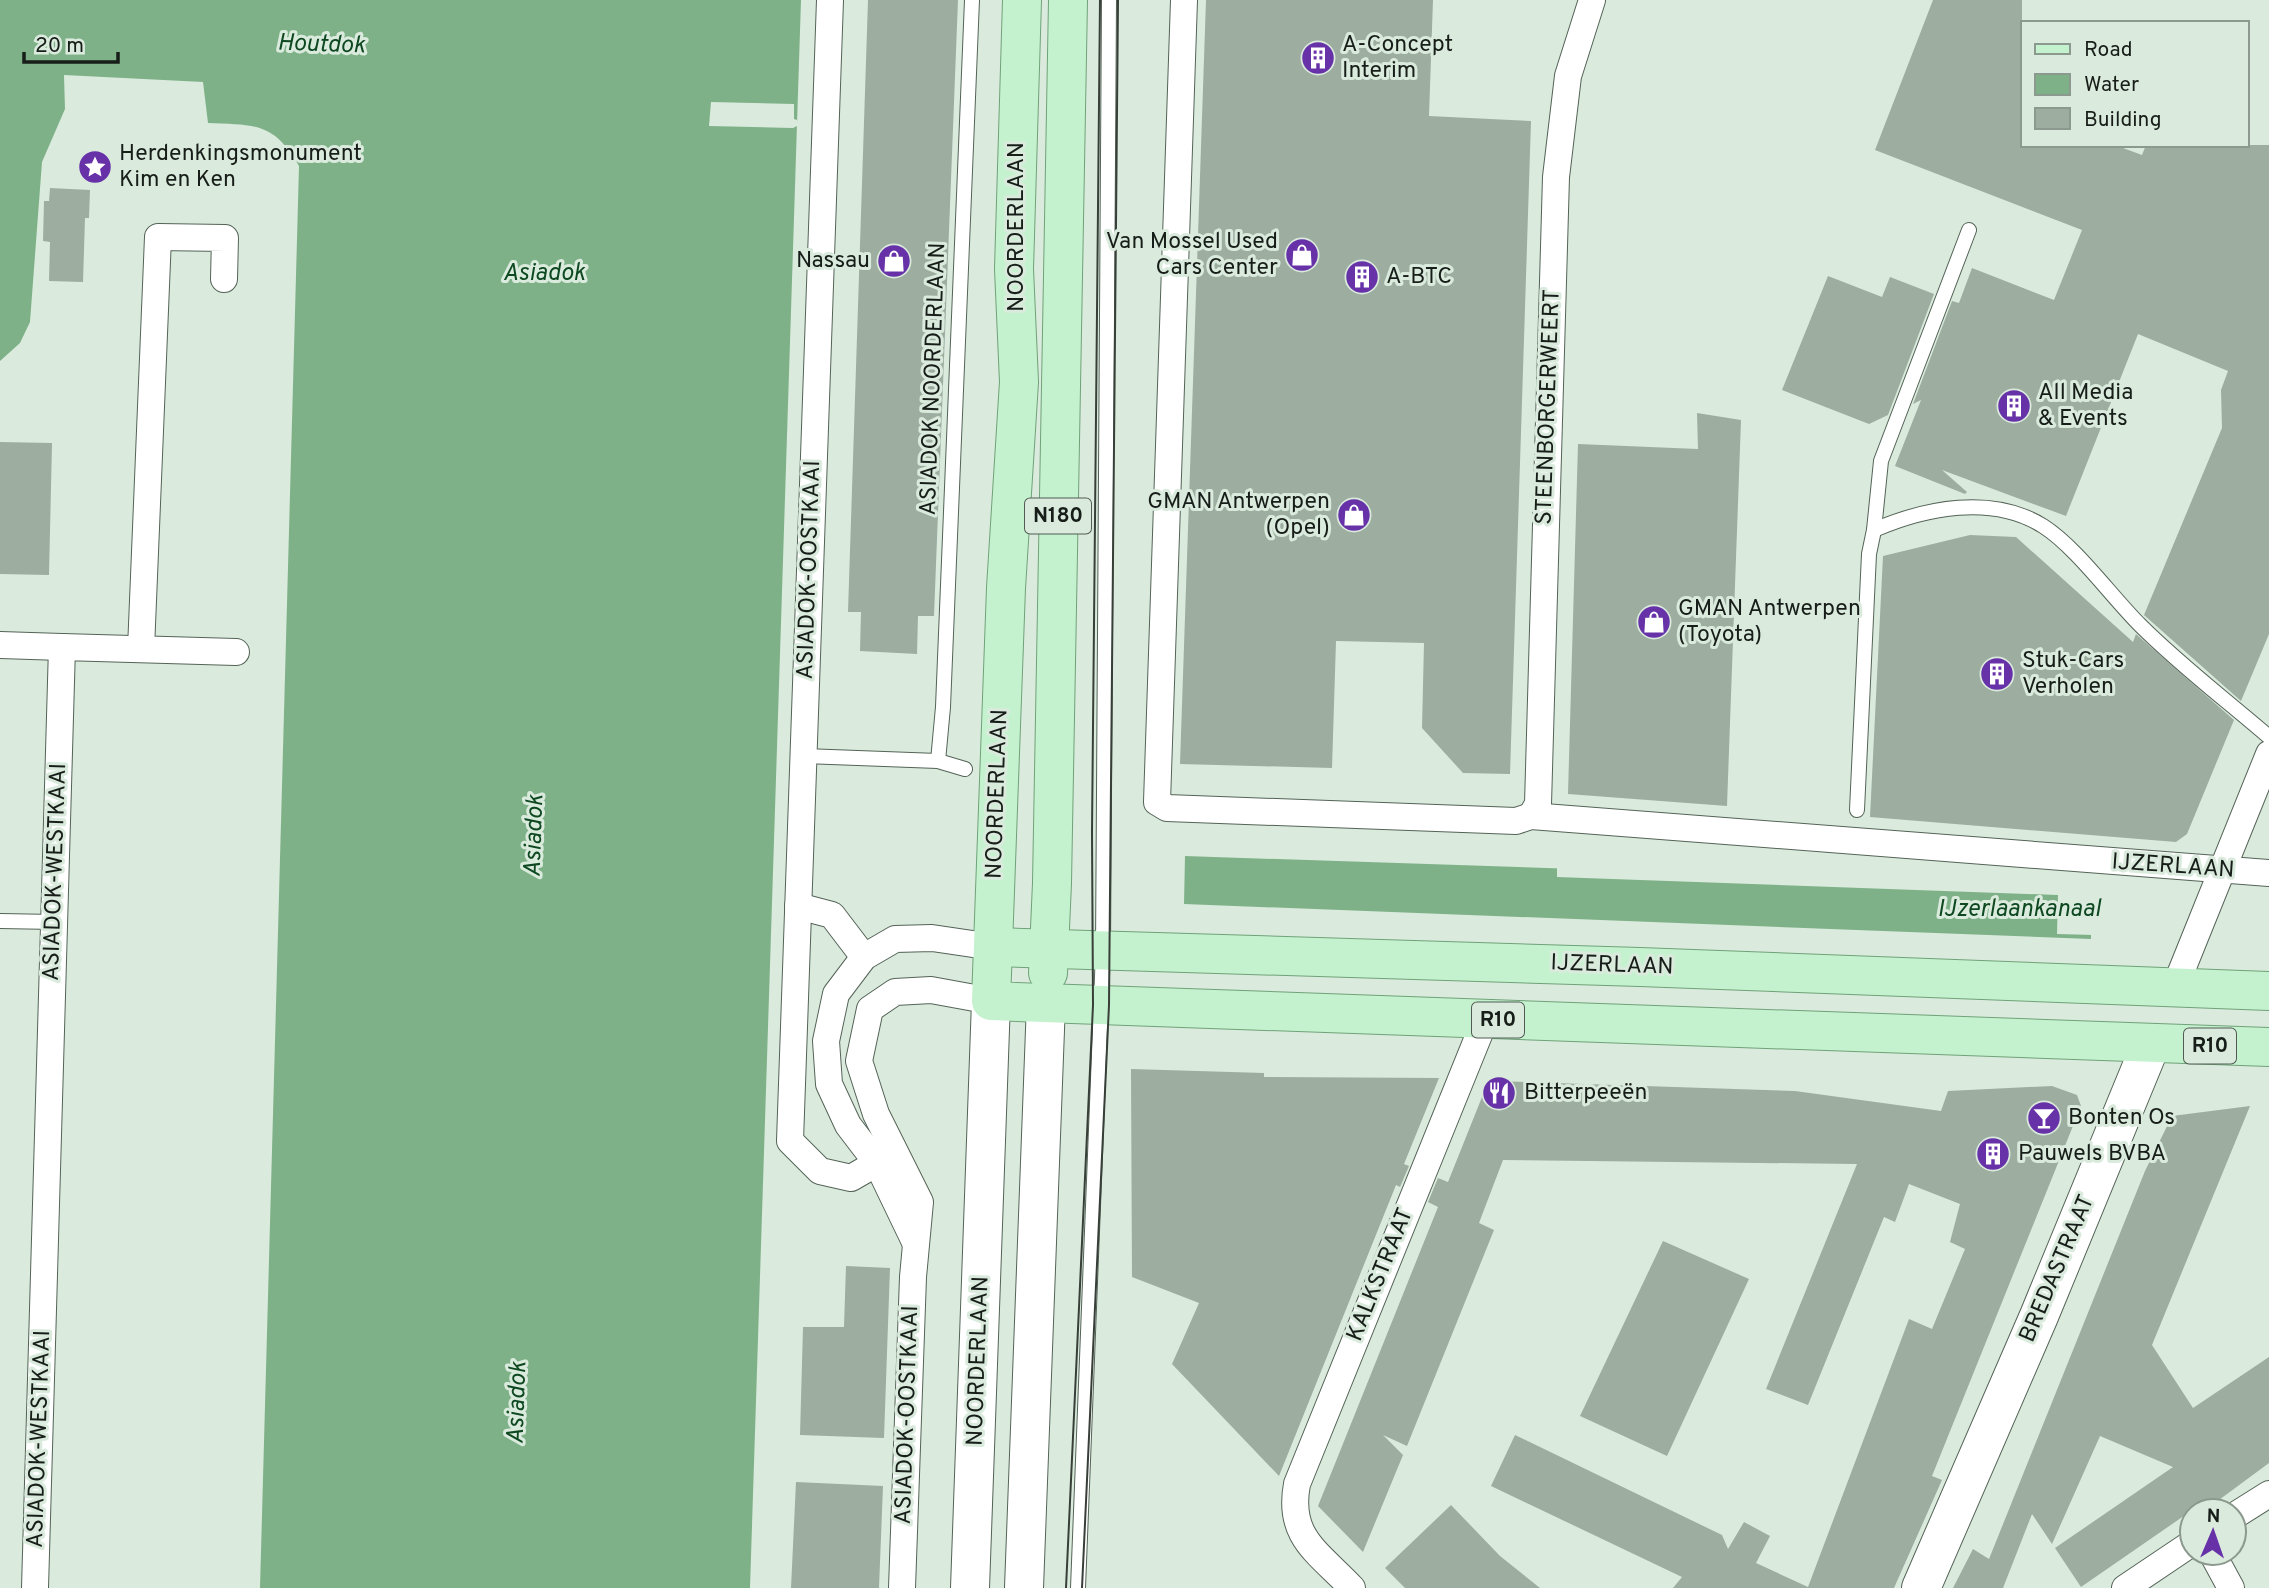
<svg xmlns="http://www.w3.org/2000/svg" width="2269" height="1588" font-family="Overpass,sans-serif">
<style>
.water{fill:#7fb188}
.pier{fill:#daebdd}
.building{fill:#9dada0}
.lines{fill:none;stroke-linecap:round;stroke-linejoin:round}
.lane-casing{stroke:#546357;stroke-width:16}
.street-casing{stroke:#546357;stroke-width:28}
.secondary-casing{stroke:#546357;stroke-width:40}
.primary-casing{stroke:#6fa279;stroke-width:40}
.lane{stroke:#fff;stroke-width:14}
.street{stroke:#fff;stroke-width:26}
.secondary{stroke:#fff;stroke-width:38}
.primary{stroke:#c5f2ce;stroke-width:38}
.tram{stroke:#373f38;stroke-width:2}
.labels{text-anchor:middle;dominant-baseline:central;stroke-width:6;stroke-linejoin:round;paint-order:stroke}
.shield{fill:#daebdd;stroke:#525b53;stroke-width:2}
.shield-label{font-size:21px;font-weight:bold;fill:#171d18}
.poi-label{font-size:23px;fill:#171d18;stroke:#daebdd;text-anchor:start}
.street-label{font-size:23px;fill:#171d18;stroke:#daebdd}
.water-label{font-size:24px;font-style:italic;fill:#0e4821;stroke:#daebdd}
</style>
<rect width="100%" height="100%" fill="#daebdd"/>
<g class="water">
<path d="M 0,0 L 801,0 L 750,1588 L 260,1588 L 299,166 C 274,122 254,125 208,123 L 203,82 L 64,75 L 65,109 L 42,162 L 30,322 L 20,343 L 0,361 Z"/>
<polygon points="1185,856 2091,886 2091,939 1184,904"/>
</g>
<g class="pier">
<polygon points="711,102 794,104 794,119 797,120 797,126 793,128 709,126"/>
<polygon points="1557,866 2092,883 2095,886 2094,935 2057,934 2058,895 1557,877"/>
</g>
<g class="building">
<polygon points="868,0 958,0 934,616 918,616 917,654 860,651 861,612 848,612"/>
<polygon points="1206,0 1433,0 1429,116 1531,121 1510,774 1463,773 1422,728 1424,643 1336,641 1332,768 1180,764"/>
<polygon points="1933,0 2022,0 2022,145 2115,145 2142,155 2146,145 2269,145 2269,634 2241,701 2144,615 2222,428 2221,390 2228,371 2138,334 2066,516 1942,470 1967,492 1965,494 1895,466 1921,400 1913,404 1952,301 1959,303 1972,268 2054,300 2082,230 1875,150"/>
<polygon points="50,188 90,190 89,218 85,218 83,282 49,281 50,242 43,241 44,201 49,201"/>
<polygon points="1828,276 1882,297 1890,277 1934,294 1888,415 1869,424 1782,390"/>
<polygon points="1697,413 1741,420 1727,806 1568,794 1578,444 1698,449"/>
<polygon points="0,442 52,443 49,575 0,574"/>
<polygon points="1970,535 2016,537 2133,642 2136,634 2234,720 2187,834 2176,842 1870,817 1883,556"/>
<polygon points="1131,1069 1264,1073 1264,1077 1439,1078 1404,1164 1409,1166 1400,1187 1396,1185 1279,1476 1172,1364 1199,1303 1132,1277"/>
<polygon points="1495,1081 1795,1091 1941,1111 1948,1091 2052,1086 2077,1095 2081,1106 1932,1476 1942,1480 1894,1588 1673,1588 1682,1577 1491,1486 1515,1435 1722,1535 1728,1549 1744,1522 1770,1536 1756,1563 1808,1587 1909,1319 1932,1329 1965,1249 1950,1242 1960,1204 1909,1184 1895,1222 1884,1217 1808,1405 1766,1389 1857,1164 1503,1160 1479,1223 1494,1230 1407,1446 1383,1435 1403,1455 1363,1552 1318,1506 1438,1207 1428,1202 1438,1178 1448,1182 1486,1087"/>
<polygon points="2250,1106 2152,1345 2193,1408 2269,1357 2269,1463 2204,1511 2191,1511 2081,1587 2055,1548 2173,1467 2100,1436 2052,1544 2032,1514 2003,1588 1953,1588 1973,1549 1989,1559 2145,1171 2172,1116"/>
<polygon points="1663,1241 1749,1279 1667,1456 1580,1416"/>
<polygon points="846,1266 890,1268 884,1438 800,1435 803,1327 844,1327"/>
<polygon points="796,1482 883,1486 879,1588 791,1588"/>
<polygon points="1451,1505 1500,1556 1540,1588 1405,1588 1385,1568"/>
</g>
<g class="lines">
<g class="lane-casing">
<g id="lane">
<polyline points="1874,530 1881,461 1969,230"/>
<polyline points="804,756 938,761 965,769"/>
<polyline points="938,761 943,707 972,0"/>
<path d="M 1857,810 L 1869,554 L 1874,530 C 1925,508 1992,494 2043,526 C 2076,547 2111,596 2140,625 C 2180,665 2226,700 2269,737"/>
<polyline points="0,921 55,922"/>
<polyline points="1078,1588 1103,951 1109,0"/>
</g>
</g>
<g class="street-casing">
<g id="street">
<polyline points="830,0 790,1141 820,1171 851,1178 877,1163 892,1147"/>
<polyline points="1184,0 1157,802 1167,808 1516,821 1531,816 2269,873"/>
<polyline points="0,645 62,647"/>
<polyline points="141,649 158,237 225,238 224,279"/>
<polyline points="1531,816 1538,804 1556,177 1568,76 1592,0"/>
<polyline points="798,906 832,915 864,957"/>
<polyline points="2175,987 2269,754"/>
<polyline points="915,1242 877,1163 848,1125 829,1084 826,1041 836,994 864,957 895,939 932,938 993,947"/>
<polyline points="2234,1516 2269,1494"/>
<polyline points="2212,1553 2231,1588"/>
<polyline points="35,1588 62,647 236,652"/>
<polyline points="902,1588 913,1277 920,1202 876,1114 859,1061 870,1009 895,992 931,990 991,1001"/>
<path d="M 1352,1588 C 1318,1552 1287,1537 1297,1484 L 1485,1020"/>
<polyline points="2125,1588 2192,1543"/>
</g>
</g>
<g class="secondary-casing">
<g id="secondary">
<polyline points="970,1588 991,1001"/>
<polyline points="1024,1588 1046,1003"/>
<polyline points="1921,1588 2039,1316 2151,1044"/>
</g>
</g>
<g class="primary-casing">
<g id="primary">
<polyline points="1022,0 1014,269 1019,382 1006,588 991,1001 2269,1047"/>
<polyline points="993,947 1640,967 2269,991"/>
<polyline points="1048,973 1052,883 1068,0"/>
</g>
</g>
<use href="#lane" class="lane"/>
<use href="#street" class="street"/>
<use href="#secondary" class="secondary"/>
<use href="#primary" class="primary"/>
<g class="tram">
<polyline points="1066,1588 1093,1005 1092,832 1100,0"/>
<polyline points="1082,1588 1109,1005 1118,0"/>
</g>
</g>
<defs>
<g id="building-disc" transform="scale(1.75)"><circle r="9.5" fill="#6731a8" stroke="#daebdd"/><path d="M-4-6H4V6H1V3H-1V6H-4ZM-2.5-4.3h1.7v1.8h-1.7ZM.8-4.3h1.7v1.8H.8ZM-2.5-1h1.7V.8h-1.7ZM.8-1h1.7V.8H.8Z" fill="#fff"/></g>
<g id="sight-disc" transform="scale(1.75)"><circle r="9.5" fill="#6731a8" stroke="#daebdd"/><path d="M0-6L1.8-2.2L6-1.7L2.9 1.2L3.7 5.4L0 3.3L-3.7 5.4L-2.9 1.2L-6-1.7L-1.8-2.2Z" fill="#fff"/></g>
<g id="shop-disc" transform="scale(1.75)"><circle r="9.5" fill="#6731a8" stroke="#daebdd"/><path d="M-5-2.5h2.3a2.7 3.5 0 0 1 5.4 0H5L5.5 6h-11ZM-1.5-2.5h3a1.5 2.3 0 0 0-3 0Z" fill="#fff"/></g>
<g id="restaurant-disc" transform="scale(1.75)"><circle r="9.5" fill="#6731a8" stroke="#daebdd"/><path d="M-5-6h1v4h1v-4h1v4h1v-4h1v5L-1.5 .5V6h-2V.5L-5-1ZM5-6V6H3V1.5H1.5Q1.5-4 5-6Z" fill="#fff"/></g>
<g id="bar-disc" transform="scale(1.75)"><circle r="9.5" fill="#6731a8" stroke="#daebdd"/><path d="M-6-5H6L.8 .8V4.5H3.5V6h-7V4.5H-.8V.8Z" fill="#fff"/></g>
</defs>
<g fill-rule="evenodd">
<use href="#building-disc" x="1318" y="58"/>
<use href="#sight-disc" x="95" y="167"/>
<use href="#shop-disc" x="1302" y="255"/>
<use href="#shop-disc" x="894" y="261"/>
<use href="#building-disc" x="1362" y="277"/>
<use href="#building-disc" x="2014" y="406"/>
<use href="#shop-disc" x="1354" y="515"/>
<use href="#shop-disc" x="1654" y="622"/>
<use href="#building-disc" x="1997" y="674"/>
<use href="#restaurant-disc" x="1499" y="1093"/>
<use href="#bar-disc" x="2044" y="1118"/>
<use href="#building-disc" x="1993" y="1154"/>
</g>
<g class="labels">
<g class="shield">
<rect x="1025" y="498.5" width="66" height="35" rx="5"/>
<rect x="1472" y="1002.5" width="52" height="35" rx="5"/>
<rect x="2184" y="1028.5" width="52" height="35" rx="5"/>
</g>
<g class="shield-label">
<text x="1058" y="516">N180</text>
<text x="1498" y="1020">R10</text>
<text x="2210" y="1046">R10</text>
</g>
<g class="poi-label">
<text x="1342" y="45">A-Concept<tspan x="1342" dy="26">Interim</tspan></text>
<text x="119" y="154">Herdenkingsmonument<tspan x="119" dy="26">Kim en Ken</tspan></text>
<text x="1278" y="242" text-anchor="end">Van Mossel Used<tspan x="1278" dy="26">Cars Center</tspan></text>
<text x="870" y="261" text-anchor="end">Nassau</text>
<text x="1386" y="277">A-BTC</text>
<text x="2038" y="393">All Media<tspan x="2038" dy="26">&amp; Events</tspan></text>
<text x="1330" y="502" text-anchor="end">GMAN Antwerpen<tspan x="1330" dy="26">(Opel)</tspan></text>
<text x="1678" y="609">GMAN Antwerpen<tspan x="1678" dy="26">(Toyota)</tspan></text>
<text x="2022" y="661">Stuk-Cars<tspan x="2022" dy="26">Verholen</tspan></text>
<text x="1524" y="1093">Bitterpeeën</text>
<text x="2068" y="1118">Bonten Os</text>
<text x="2018" y="1154">Pauwels BVBA</text>
</g>
<g class="street-label">
<text transform="translate(1017 227) rotate(-90)">NOORDERLAAN</text>
<text transform="translate(934 379) rotate(-88)">ASIADOK NOORDERLAAN</text>
<text transform="translate(1549 407) rotate(-88)">STEENBORGERWEERT</text>
<text transform="translate(810 570) rotate(-88)">ASIADOK-OOSTKAAI</text>
<text transform="translate(998 794) rotate(-88)">NOORDERLAAN</text>
<text transform="translate(2173 867) rotate(4)">IJZERLAAN</text>
<text transform="translate(56 872) rotate(-88)">ASIADOK-WESTKAAI</text>
<text transform="translate(1612 966) rotate(2)">IJZERLAAN</text>
<text transform="translate(2058 1269) rotate(-67)">BREDASTRAAT</text>
<text transform="translate(1381 1275) rotate(-68)">KALKSTRAAT</text>
<text transform="translate(979 1361) rotate(-88)">NOORDERLAAN</text>
<text transform="translate(908 1415) rotate(-88)">ASIADOK-OOSTKAAI</text>
<text transform="translate(40 1439) rotate(-88)">ASIADOK-WESTKAAI</text>
</g>
<g class="water-label">
<text transform="translate(321 45) rotate(2)">Houtdok</text>
<text x="544" y="274">Asiadok</text>
<text transform="translate(535 836) rotate(-88)">Asiadok</text>
<text x="2019" y="910">IJzerlaankanaal</text>
<text transform="translate(518 1403) rotate(-88)">Asiadok</text>
</g>
</g>
<rect x="2021" y="21" width="228" height="126" fill="#daebdd" stroke="#8c998e" stroke-width="2"/>
<rect x="2035" y="44" width="35" height="10" fill="#c5f2ce" stroke="#8c998e" stroke-width="2"/>
<text x="2084" y="56" font-size="21" fill="#171d18">Road</text>
<rect x="2035" y="74" width="35" height="21" fill="#7fb188" stroke="#8c998e" stroke-width="2"/>
<text x="2084" y="91" font-size="21" fill="#171d18">Water</text>
<rect x="2035" y="108" width="35" height="21" fill="#9dada0" stroke="#8c998e" stroke-width="2"/>
<text x="2084" y="126" font-size="21" fill="#171d18">Building</text>
<g transform="translate(2213 1532) rotate(2)"><circle r="33" fill="#daebdd" stroke="#8c998e" stroke-width="2"/>
<path d="M0-5L12 26L0 18L-12 26Z" fill="#6731a8"/>
<text y="-10" font-size="19" font-weight="bold" text-anchor="middle" fill="#171d18">N</text>
</g>
<path d="M24 52v10h94v-10" fill="none" stroke="#171d18" stroke-width="3.5"/>
<text x="35" y="52" font-size="21" fill="#171d18" stroke="#daebdd" stroke-width="5" paint-order="stroke">20 m</text>
</svg>
